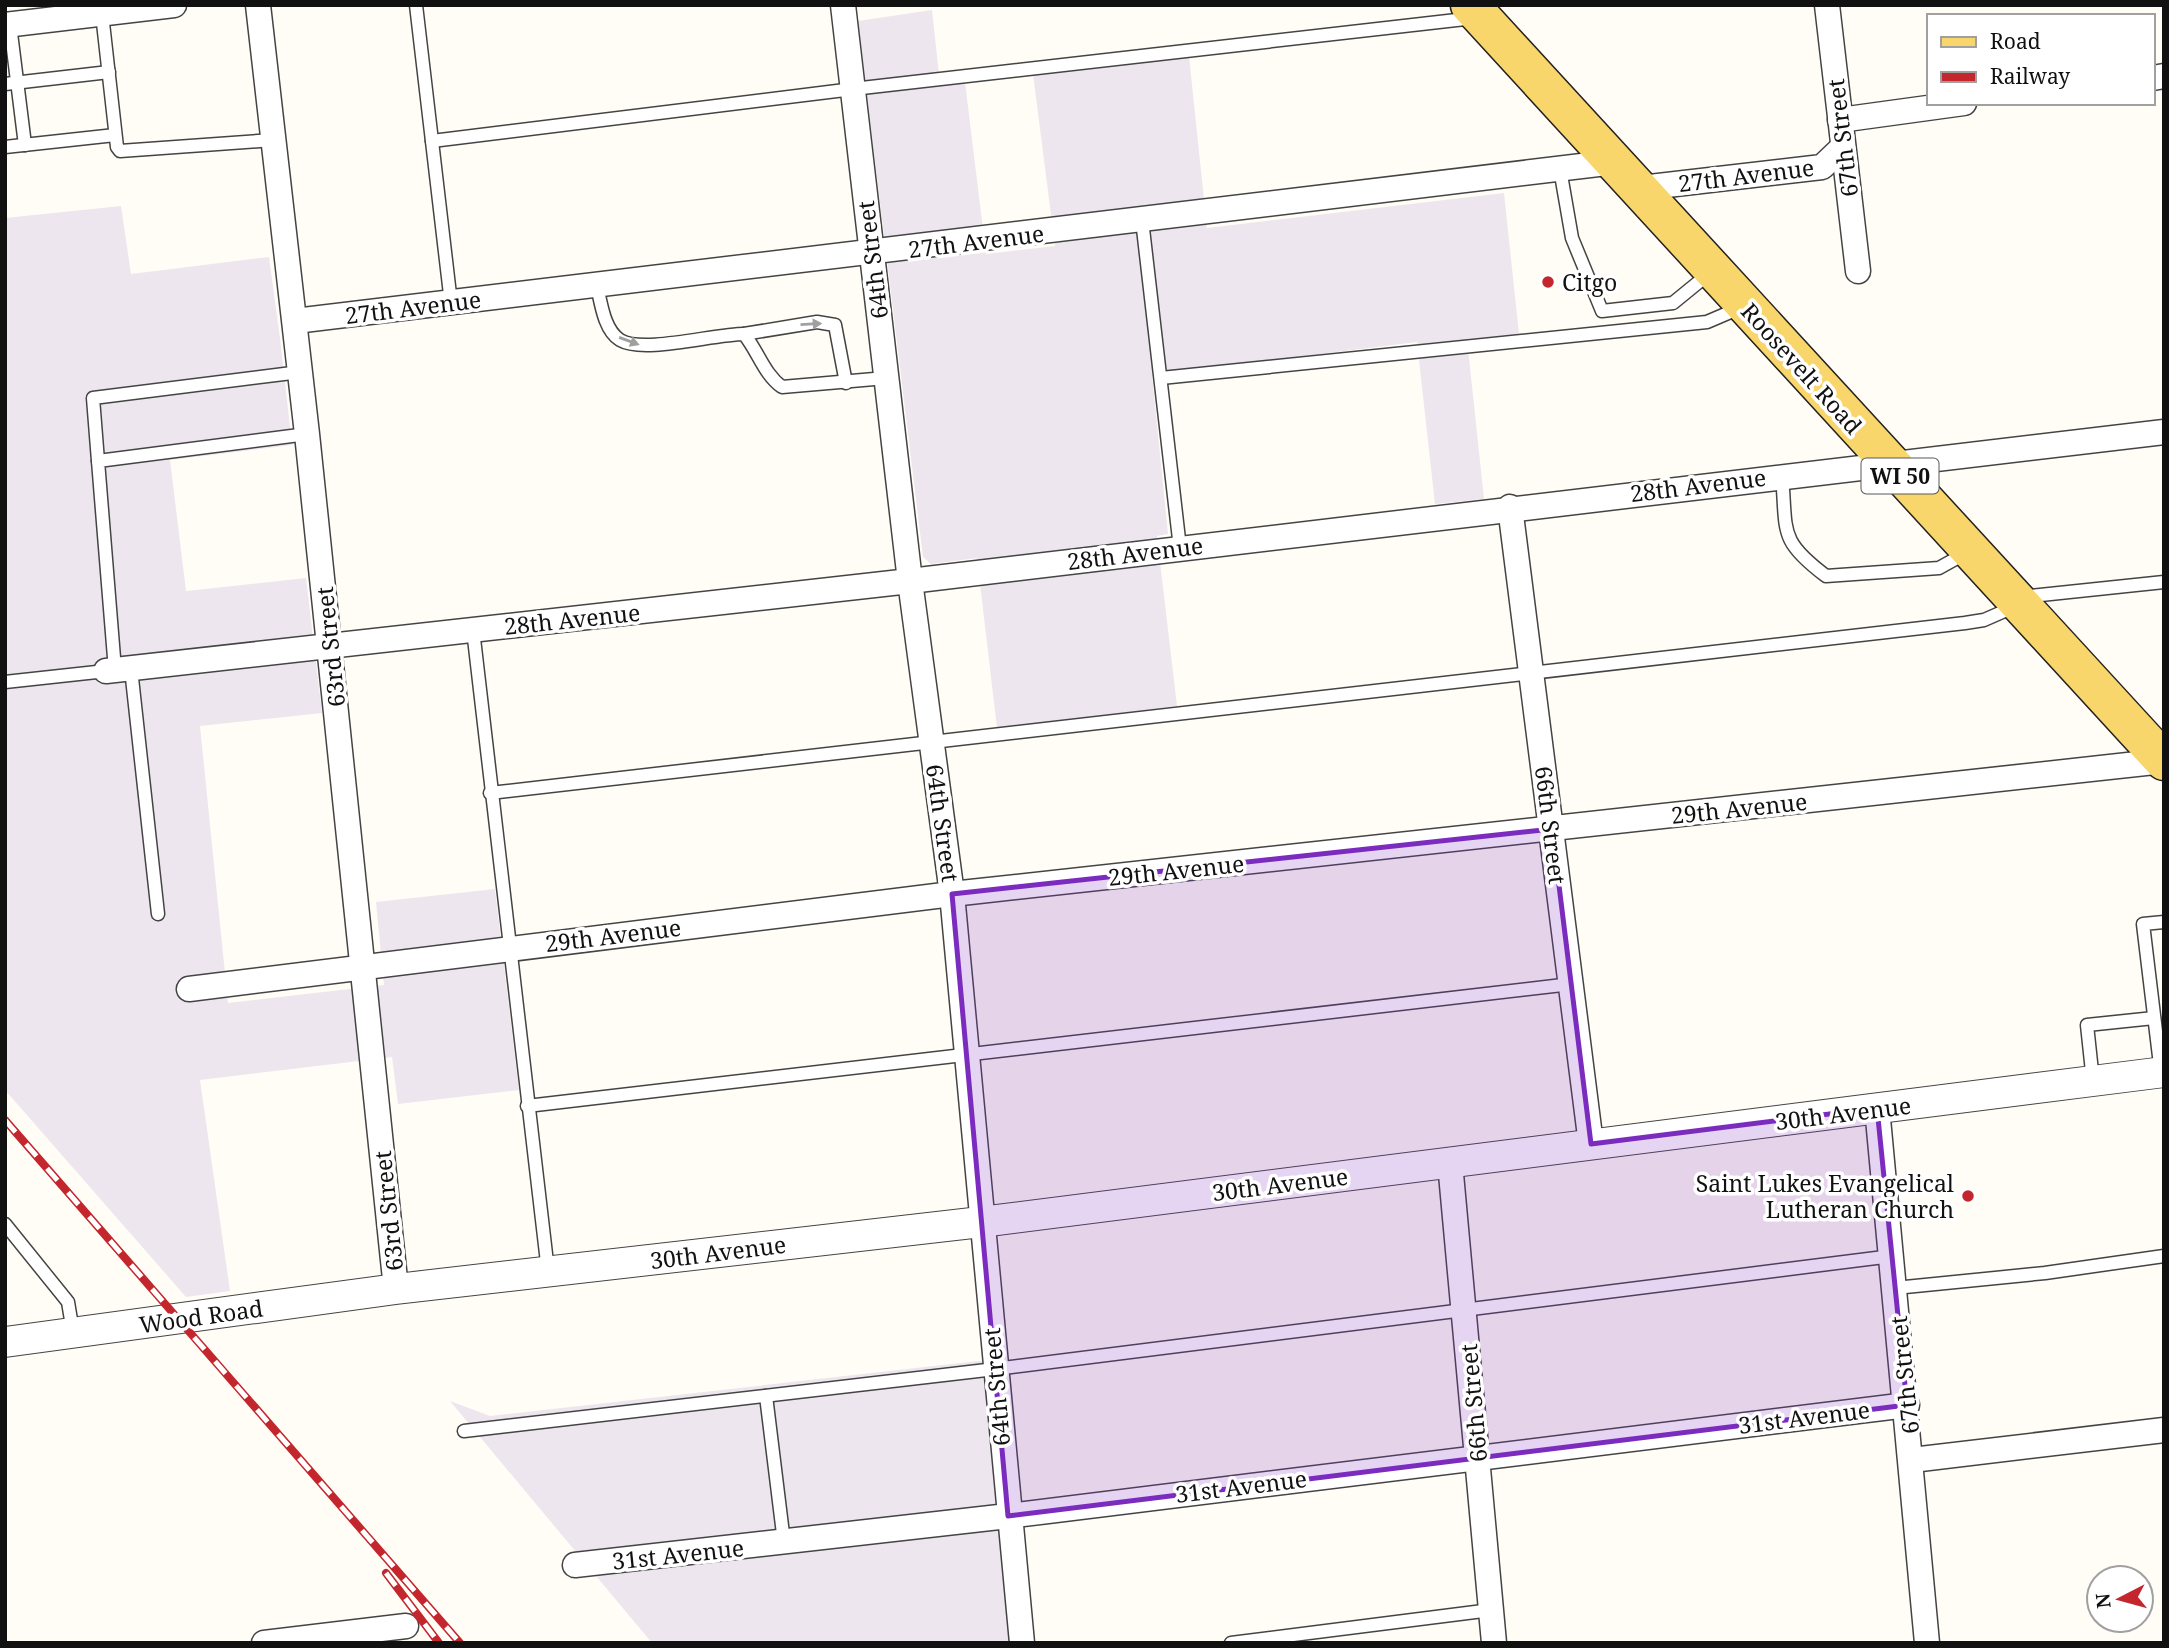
<svg xmlns="http://www.w3.org/2000/svg" width="2169" height="1648" font-family="'Noto Serif',serif">
<style>
.industrial{fill:#eee6ef}
.lines{fill:none;stroke-linecap:round;stroke-linejoin:round}
.service-casing{stroke:#444;stroke-width:15}
.minor-casing{stroke:#444;stroke-width:27}
.tertiary-casing{stroke:#444;stroke-width:32}
.primary-casing{stroke:#222;stroke-width:41}
.service{stroke:#fff;stroke-width:12}
.minor{stroke:#fff;stroke-width:24}
.tertiary{stroke:#fff;stroke-width:30}
.primary{stroke:#f9d66b;stroke-width:38}
.rail-casing{stroke:#c4262e;stroke-width:8}
.rail{stroke:#fff;stroke-width:5;stroke-dasharray:16;stroke-linecap:butt}
.oneway{fill:#a0a0a0}
.marked{fill:#7b2cbf;fill-opacity:0.2;stroke:#7b2cbf;stroke-width:5;stroke-linejoin:round}
.poi-dot{fill:#c4262e;stroke:#fff;stroke-width:2.5}
.labels{text-anchor:middle;dominant-baseline:central;stroke-width:7;stroke-linejoin:round;paint-order:stroke}
.shield{fill:#fff;stroke:#585858;stroke-width:2}
.shield-label{font-size:21px;font-weight:bold;fill:#111}
.street-label{font-size:23px;fill:#111;stroke:#fff}
.poi-label{font-size:23px;fill:#111;stroke:#fff;text-anchor:start}
</style>
<rect width="100%" height="100%" fill="#fffdf5"/>
<g class="industrial">
<polygon points="932,10 940,84 965,82 986,254 1055,246 1033,74 1189,56 1207,228 1504,193 1519,334 1467,339 1484,499 1435,504 1417,342 1152,375 1168,534 1157,536 1177,706 997,728 977,558 931,564 923,557 858,21"/>
<polygon points="121,206 131,274 269,257 280,338 292,445 170,460 186,591 306,578 322,713 200,726 228,1003 384,985 376,902 495,889 519,1090 398,1104 392,1057 200,1080 230,1291 186,1297 5,1090 5,218"/>
<polygon points="1005,1358 1032,1643 652,1643 450,1401 490,1416"/>
</g>
<g class="lines">
<g class="service-casing">
<g id="service">
<polyline points="416,5 451,303"/>
<polyline points="102,14 117,147 120,151 273,140"/>
<polyline points="10,25 25,145"/>
<polyline points="5,84 109,72"/>
<polyline points="432,141 853,89 1474,18"/>
<polyline points="5,147 115,135"/>
<polyline points="1560,169 1572,238 1602,311 1673,303 1711,272"/>
<polyline points="1142,220 1180,548"/>
<path d="M 597,286 C 601,303 604,330 620,340 C 643,354 714,334 744,334 C 759,353 764,374 782,387 L 886,378"/>
<polyline points="744,334 817,322 835,325 846,383"/>
<polyline points="1161,378 1707,322 1742,307"/>
<polyline points="98,461 93,398 300,372"/>
<path d="M 1782,476 C 1787,532 1778,540 1826,576 L 1939,568 L 1966,553"/>
<polyline points="2021,597 2164,582"/>
<polyline points="473,630 548,1271"/>
<polyline points="131,669 158,914"/>
<polyline points="115,670 98,461 307,434"/>
<polyline points="5,682 106,671"/>
<polyline points="490,793 1965,623 1984,620 2016,606"/>
<polyline points="2161,1073 2143,924 2164,922"/>
<polyline points="2093,1081 2087,1025 2154,1018"/>
<polyline points="527,1106 1571,984"/>
<polyline points="5,1224 68,1302 73,1332"/>
<polyline points="1895,1288 2045,1273 2164,1256"/>
<polyline points="766,1396 784,1542"/>
<polyline points="464,1431 995,1369 1892,1256"/>
<polyline points="1231,1643 1491,1610"/>
</g>
</g>
<g class="minor-casing">
<g id="minor">
<polyline points="258,5 307,434 396,1289"/>
<polyline points="843,5 910,581 952,894 1022,1643"/>
<polyline points="1827,5 1858,271"/>
<polyline points="5,25 174,5"/>
<polyline points="2153,78 2164,76"/>
<polyline points="1840,120 1964,103"/>
<polyline points="1641,188 1822,167 1843,147"/>
<polyline points="295,321 1615,162"/>
<polyline points="1510,507 1591,1144"/>
<polyline points="106,671 910,581 2164,432"/>
<polyline points="189,989 952,894 2164,761"/>
<polyline points="1877,1108 1927,1643"/>
<polyline points="1450,1163 1494,1643"/>
<polyline points="1912,1460 2164,1430"/>
<polyline points="575,1565 1008,1516 1907,1405"/>
<polyline points="264,1643 406,1626"/>
</g>
</g>
<g class="tertiary-casing">
<polyline id="tertiary" points="5,1342 396,1289 981,1222 2164,1072"/>
</g>
<g class="primary-casing">
<polyline id="primary" points="1470,5 2164,761"/>
</g>
<use href="#service" class="service"/>
<use href="#minor" class="minor"/>
<use href="#tertiary" class="tertiary"/>
<use href="#primary" class="primary"/>
<g class="rail-casing">
<g id="rail">
<polyline points="5,1120 460,1643"/>
<polyline points="386,1573 439,1643"/>
</g>
</g>
<use href="#rail" class="rail"/>
</g>
<defs><path id="oneway-solid" d="M-6-.8H1V-3.2L6.5 0L1 3.2V.8H-6Z" transform="scale(1.75)"/></defs>
<g class="oneway">
<use href="#oneway-solid" transform="translate(811 324) rotate(-3)"/>
<use href="#oneway-solid" transform="translate(629 341) rotate(20)"/>
</g>
<path class="marked" d="M 1552,829 L 1591,1144 L 1877,1108 L 1907,1405 L 1008,1516 L 952,894 Z"/>
<g class="poi-dot">
<circle cx="1548" cy="282" r="7"/>
<circle cx="1968" cy="1196" r="7"/>
</g>
<g class="labels">
<rect class="shield" x="1861.5" y="458.5" width="77" height="35" rx="5"/>
<g class="shield-label">
<text x="1900" y="476">WI 50</text>
</g>
<g class="street-label">
<text transform="translate(1842 138) rotate(-97)">67th Street</text>
<text transform="translate(1746 175) rotate(-7)">27th Avenue</text>
<text transform="translate(976 241) rotate(-7)">27th Avenue</text>
<text transform="translate(872 260) rotate(-97)">64th Street</text>
<text transform="translate(413 307) rotate(-7)">27th Avenue</text>
<text transform="translate(1802 368) rotate(48)">Roosevelt Road</text>
<text transform="translate(1698 485) rotate(-7)">28th Avenue</text>
<text transform="translate(1135 553) rotate(-7)">28th Avenue</text>
<text transform="translate(572 619) rotate(-6)">28th Avenue</text>
<text transform="translate(330 647) rotate(-96)">63rd Street</text>
<text transform="translate(1739 808) rotate(-6)">29th Avenue</text>
<text transform="translate(943 823) rotate(82)">64th Street</text>
<text transform="translate(1551 825) rotate(83)">66th Street</text>
<text transform="translate(1176 870) rotate(-6)">29th Avenue</text>
<text transform="translate(613 935) rotate(-7)">29th Avenue</text>
<text transform="translate(1843 1113) rotate(-7)">30th Avenue</text>
<text transform="translate(1280 1184) rotate(-7)">30th Avenue</text>
<text transform="translate(388 1211) rotate(-96)">63rd Street</text>
<text transform="translate(718 1252) rotate(-7)">30th Avenue</text>
<text transform="translate(201 1316) rotate(-8)">Wood Road</text>
<text transform="translate(1904 1375) rotate(-96)">67th Street</text>
<text transform="translate(996 1387) rotate(-95)">64th Street</text>
<text transform="translate(1473 1403) rotate(-95)">66th Street</text>
<text transform="translate(1804 1417) rotate(-7)">31st Avenue</text>
<text transform="translate(1241 1486) rotate(-7)">31st Avenue</text>
<text transform="translate(678 1554) rotate(-6)">31st Avenue</text>
</g>
<g class="poi-label">
<text x="1562" y="282">Citgo</text>
<text x="1954" y="1183" text-anchor="end">Saint Lukes Evangelical<tspan x="1954" dy="26">Lutheran Church</tspan></text>
</g>
</g>
<rect width="2169" height="1648" fill="none" stroke="#111111" stroke-width="14"/>
<rect x="1927" y="14" width="228" height="91" fill="#ffffff" stroke="#a0a0a0" stroke-width="2"/>
<rect x="1941" y="37" width="35" height="10" fill="#f9d66b" stroke="#a0a0a0" stroke-width="2"/>
<text x="1990" y="49" font-size="21" fill="#111111">Road</text>
<rect x="1941" y="72" width="35" height="10" fill="#c4262e" stroke="#a0a0a0" stroke-width="2"/>
<text x="1990" y="84" font-size="21" fill="#111111">Railway</text>
<g transform="translate(2120 1599) rotate(264)"><circle r="33" fill="#ffffff" stroke="#a0a0a0" stroke-width="2"/>
<path d="M0-5L12 26L0 18L-12 26Z" fill="#c4262e"/>
<text y="-10" font-size="19" font-weight="bold" text-anchor="middle" fill="#111111">N</text>
</g>
</svg>
